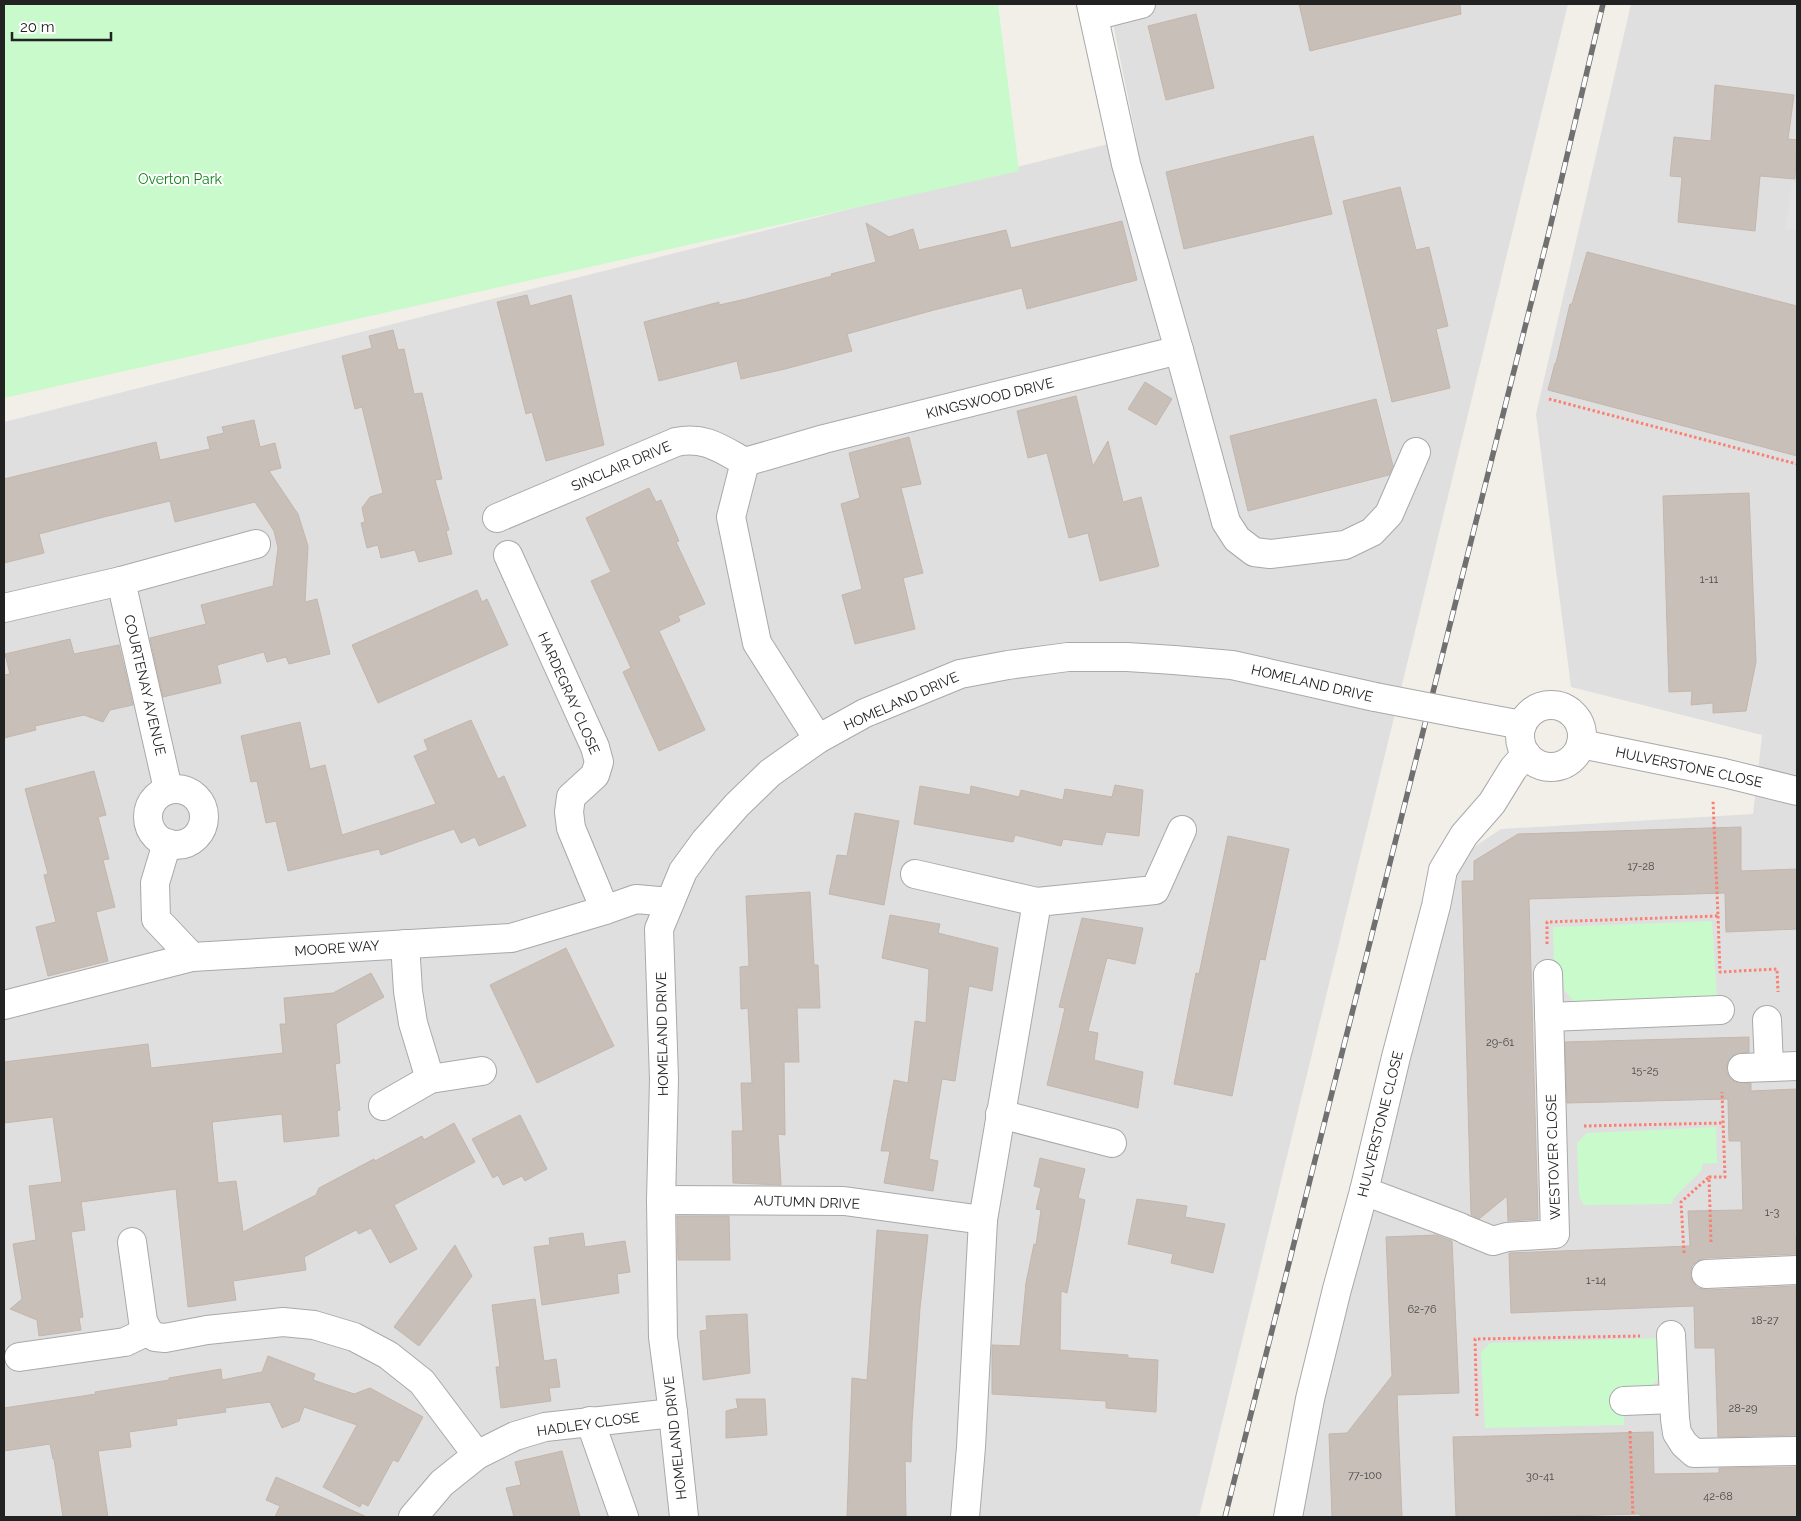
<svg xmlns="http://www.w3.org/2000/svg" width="1801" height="1521" font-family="Raleway,sans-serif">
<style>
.residential{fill:#e0dfdf}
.park{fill:#c8facc}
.parking{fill:#e2e2e2}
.building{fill:#c7bfb8;stroke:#c4b6ab}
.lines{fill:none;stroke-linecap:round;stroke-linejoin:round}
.minor-casing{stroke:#a9a9a9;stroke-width:30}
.path{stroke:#fa8072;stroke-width:3;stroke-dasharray:2.5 2.5;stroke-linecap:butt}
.minor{stroke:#fff;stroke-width:28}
.rail-casing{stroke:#707070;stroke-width:5.5}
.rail{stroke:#fff;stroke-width:4;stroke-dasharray:11;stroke-linecap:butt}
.minor-bridge-casing{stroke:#a9a9a9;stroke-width:30;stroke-linecap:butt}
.minor-bridge{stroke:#fff;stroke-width:28}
.labels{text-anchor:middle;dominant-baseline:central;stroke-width:4;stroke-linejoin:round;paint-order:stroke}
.number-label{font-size:11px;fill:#4b4948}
.park-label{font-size:14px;fill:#0c8416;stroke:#fff}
.street-label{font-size:14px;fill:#222;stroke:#fff}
</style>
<rect width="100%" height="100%" fill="#f2efe9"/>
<g class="residential">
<polygon points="1109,4 1568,4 1199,1517 4,1517 4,422 1136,137"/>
<polygon points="1631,4 1797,4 1797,1517 1296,1517 1447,882 1465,853 1501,829 1753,814 1762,735 1571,687 1536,414"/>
</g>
<g class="park">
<polygon points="4,4 998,4 1019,171 4,398"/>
<polygon points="1712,921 1717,997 1575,1003 1564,990 1562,971 1554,970 1553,927"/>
<polygon points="1716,1127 1717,1163 1702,1164 1702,1170 1674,1198 1671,1204 1584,1205 1579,1196 1577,1143 1587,1133"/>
<polygon points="1663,1338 1662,1372 1656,1382 1645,1390 1623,1389 1624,1425 1485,1428 1481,1352 1490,1343"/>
</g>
<polygon class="parking" points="1792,182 1797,183 1797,230 1785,229"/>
<g class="building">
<polygon points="1299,4 1460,4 1461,14 1310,51"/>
<polygon points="1196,14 1214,88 1166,100 1148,26"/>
<polygon points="1715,85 1794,95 1788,139 1797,140 1795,179 1760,176 1755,231 1678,222 1682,177 1670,176 1674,137 1711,141"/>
<polygon points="1313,136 1332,214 1184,249 1166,172"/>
<polygon points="1400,187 1416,250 1429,247 1448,326 1436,329 1450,388 1392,402 1343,201"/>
<polygon points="1122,221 1137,280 1027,309 1022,288 934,310 847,334 852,351 785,369 741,379 737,361 659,381 644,322 719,302 719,305 746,299 832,276 831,274 876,262 866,223 889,237 913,229 919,250 1006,230 1011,248"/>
<polygon points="1587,252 1797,306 1797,456 1548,390 1555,363 1556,363 1570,304 1572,304"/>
<polygon points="527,295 530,306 571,295 604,445 546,461 532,412 526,414 497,302"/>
<polygon points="393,330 398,350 404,349 414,394 422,393 442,479 435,480 449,530 446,531 452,554 419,562 415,550 381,558 378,545 367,548 361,523 365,522 362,508 370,497 383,493 362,407 355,409 342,356 372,348 369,336"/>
<polygon points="1145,382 1172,399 1156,425 1128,409"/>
<polygon points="1076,396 1093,466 1108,441 1123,502 1141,497 1159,566 1100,581 1088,533 1069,538 1047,453 1028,458 1017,411"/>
<polygon points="1376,399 1393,466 1389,475 1248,511 1230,436"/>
<polygon points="254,420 260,447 275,443 281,468 269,471 298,514 308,546 305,602 317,599 330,654 289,664 286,657 267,662 264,652 217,665 221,683 163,697 150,638 206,624 201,605 273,586 278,548 274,531 255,502 175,522 170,501 104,517 39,534 44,553 4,563 4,479 156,442 160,460 210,449 207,437 224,433 222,427"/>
<polygon points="909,437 921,484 901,488 923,573 903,578 915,629 855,644 842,595 862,589 841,504 860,498 849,453"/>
<polygon points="649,488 656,502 661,500 679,541 676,542 705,604 678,616 680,621 659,631 705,730 659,751 623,672 631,668 591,581 611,572 586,518"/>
<polygon points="1749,493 1756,662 1746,711 1713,713 1713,703 1691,705 1692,691 1669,692 1663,496"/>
<polygon points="477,590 482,602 487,599 508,645 378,703 352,645"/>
<polygon points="70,639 74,654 119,645 133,705 110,710 103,722 84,715 35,726 36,730 4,738 4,675 10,674 5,654"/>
<polygon points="471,720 498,779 504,776 526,826 479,846 475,837 461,843 454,829 381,855 379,849 288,871 276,821 266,823 257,781 251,782 241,736 300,722 310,769 325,765 342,835 436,804 414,756 428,750 424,740"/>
<polygon points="94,771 106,815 98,817 109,859 103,860 115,907 96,912 108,961 48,976 36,927 56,922 44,875 48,874 25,789"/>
<polygon points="1115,785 1143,790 1139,836 1106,832 1102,845 1063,839 1061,846 1015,835 1013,842 914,824 920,786 970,795 971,786 1019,797 1021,790 1063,800 1065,789 1112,797"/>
<polygon points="855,813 899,821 884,905 829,894 837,855 847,856"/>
<polygon points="1741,827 1741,871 1797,869 1797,929 1726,932 1725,893 1529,899 1538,1219 1508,1221 1507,1196 1479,1219 1471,1215 1462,881 1474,881 1474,861 1518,834"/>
<polygon points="1228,836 1289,849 1265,960 1260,959 1232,1096 1174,1084 1196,973 1199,974"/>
<polygon points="810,892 814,965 818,965 820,1008 797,1008 799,1062 784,1062 785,1135 778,1134 781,1185 733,1183 732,1131 743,1131 741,1083 752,1083 748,1008 741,1009 740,967 749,966 746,896"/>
<polygon points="890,915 940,924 938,933 998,948 992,991 969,986 955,1081 942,1079 929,1159 938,1161 933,1191 884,1183 890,1151 881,1151 894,1080 908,1083 915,1021 926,1023 929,969 882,958"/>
<polygon points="1082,918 1143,928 1135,964 1107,958 1088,1031 1098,1033 1094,1060 1143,1072 1138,1108 1047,1085 1065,1008 1059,1007"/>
<polygon points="566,948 614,1046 537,1083 490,985"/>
<polygon points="371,973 384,997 336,1024 340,1063 335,1064 340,1110 337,1111 339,1136 284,1142 282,1114 212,1122 218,1183 236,1181 243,1232 316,1195 319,1188 374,1159 375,1161 422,1136 424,1140 454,1123 475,1162 394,1205 417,1249 390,1263 371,1228 359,1234 356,1230 304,1257 306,1270 233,1281 236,1300 188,1307 176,1189 81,1202 85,1230 71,1232 83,1317 79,1318 81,1330 39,1336 37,1320 10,1309 22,1299 13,1244 36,1240 29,1186 62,1182 53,1117 4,1123 4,1062 148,1044 151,1068 283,1053 280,1024 286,1024 284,998 333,993"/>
<polygon points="1749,1037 1749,1052 1734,1055 1728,1061 1726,1069 1729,1077 1735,1082 1751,1083 1751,1091 1797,1089 1797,1230 1795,1231 1796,1254 1705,1258 1697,1261 1692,1266 1690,1275 1693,1283 1698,1288 1707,1290 1796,1286 1797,1435 1718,1437 1715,1348 1695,1348 1694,1306 1511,1313 1509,1253 1690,1246 1688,1211 1743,1210 1741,1141 1729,1141 1728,1099 1567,1103 1565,1042"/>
<polygon points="520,1115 547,1169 525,1181 522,1176 503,1185 498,1175 493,1178 472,1139"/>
<polygon points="1040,1158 1085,1169 1078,1198 1085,1200 1067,1293 1061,1291 1060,1350 1128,1355 1128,1358 1158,1360 1156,1412 1106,1408 1106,1401 992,1394 992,1345 1020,1346 1026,1283 1034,1244 1036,1245 1041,1210 1036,1209 1041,1188 1034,1186"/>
<polygon points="1137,1199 1187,1206 1185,1217 1225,1224 1213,1273 1171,1263 1173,1254 1128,1244"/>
<polygon points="677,1216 729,1216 730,1260 678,1260"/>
<polygon points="877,1230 928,1235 920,1308 912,1423 911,1462 905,1461 906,1517 847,1517 852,1378 867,1380"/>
<polygon points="583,1233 585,1247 625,1241 630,1272 617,1274 619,1293 542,1305 534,1247 550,1245 549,1238"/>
<polygon points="1436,1235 1452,1241 1459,1393 1397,1395 1402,1517 1332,1517 1329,1434 1347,1433 1392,1376 1386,1237"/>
<polygon points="455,1245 472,1276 419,1346 394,1327"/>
<polygon points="535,1299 544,1361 556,1359 560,1387 549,1388 551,1401 501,1408 496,1367 500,1367 492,1305"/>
<polygon points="747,1314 750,1373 703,1380 700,1331 707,1330 706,1316"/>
<polygon points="268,1356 315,1374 313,1380 354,1394 370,1388 423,1417 398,1462 393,1460 368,1506 362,1503 360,1507 323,1487 357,1425 304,1407 299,1421 282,1428 270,1402 225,1408 226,1412 176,1419 177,1425 129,1432 131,1447 98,1451 108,1517 63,1517 54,1459 53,1459 50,1444 4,1451 4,1408 96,1394 95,1392 169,1380 169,1378 221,1369 222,1380 262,1372"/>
<polygon points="736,1399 765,1399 767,1435 726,1438 726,1411 738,1408"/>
<polygon points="1653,1432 1654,1474 1719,1473 1719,1468 1797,1467 1797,1517 1640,1517 1640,1514 1526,1517 1456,1517 1453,1437"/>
<polygon points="562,1451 580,1517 514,1517 506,1488 521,1485 515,1462"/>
<polygon points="276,1477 367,1517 275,1517 280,1506 266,1500"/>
</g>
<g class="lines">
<g class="minor-casing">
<g id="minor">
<polyline points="1094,16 1141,4"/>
<polyline points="1179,350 1226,522 1237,539 1254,552 1270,554 1345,545 1372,532 1389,514 1416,452"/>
<path d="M 497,518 L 676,442 C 705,436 721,449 745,462"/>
<polyline points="508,555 595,747 599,762 595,775 571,797 569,812 571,828 605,910"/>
<polyline points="4,608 121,581"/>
<circle cx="1551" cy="736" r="31"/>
<polyline points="1463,714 1522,725"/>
<polyline points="818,739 757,643 731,517 745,462 824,439 1179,350 1126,164 1091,4"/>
<polyline points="1581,744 1724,773 1797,791"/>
<polyline points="168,789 121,581 256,544"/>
<circle cx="176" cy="817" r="28"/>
<polyline points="167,843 155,883 156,919 192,957"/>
<polyline points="915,874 1037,902"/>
<polyline points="405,944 408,991 413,1023 430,1079"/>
<polyline points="4,1005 192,957 511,938 605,910 636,899 670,902"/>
<polyline points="1549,1017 1720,1010"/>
<polyline points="1767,1020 1769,1066"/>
<polyline points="1742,1068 1797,1066"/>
<polyline points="383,1106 430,1079 482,1071"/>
<polyline points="1000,1114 1112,1143"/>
<polyline points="1364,1191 1460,1227"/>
<polyline points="661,1200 844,1201 983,1220"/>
<polyline points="1466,1230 1493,1241 1507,1237 1555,1234 1548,974"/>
<polyline points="132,1242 143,1321 148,1331 155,1337 165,1338 207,1330 283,1322 314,1325 354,1337 388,1355 422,1382 477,1455"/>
<polyline points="1706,1274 1797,1270"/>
<polyline points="1671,1335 1675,1419 1677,1433 1684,1444 1694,1453 1797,1451"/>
<polyline points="19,1357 125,1342 148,1331"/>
<polyline points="1624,1401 1674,1399"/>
<polyline points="590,1421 624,1517"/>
<polyline points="413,1517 442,1483 477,1455 515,1436 545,1427 673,1413"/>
<polyline points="684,1517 673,1413 663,1337 661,1200 664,1079 659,929 683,871 705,841 737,805 770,773 818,739 865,713 960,674 1008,665 1068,657 1127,657 1174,660 1232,665 1375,697"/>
<polyline points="965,1517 971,1447 983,1220 1037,902 1155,890 1182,830"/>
<polyline points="1288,1517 1310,1399 1337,1289 1364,1191 1396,1057 1436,906 1443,870 1464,835 1492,803 1513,769 1526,754"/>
</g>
</g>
<g class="path">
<polyline points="1549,399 1797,464"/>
<polyline points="1718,916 1720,972 1777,969 1778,992"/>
<polyline points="1547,944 1547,922 1718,916 1713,801"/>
<polyline points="1584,1126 1723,1123"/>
<polyline points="1711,1242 1709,1177 1725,1177 1722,1092"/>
<polyline points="1684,1253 1681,1202 1709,1177"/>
<polyline points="1477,1416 1475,1339 1640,1336"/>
<polyline points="1630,1431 1633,1517"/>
<polyline points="1438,1516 1438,1517"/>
</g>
<use href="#minor" class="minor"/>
<g class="rail-casing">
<polyline id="rail" points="1225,1517 1549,232 1603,4"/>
</g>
<use href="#rail" class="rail"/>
<g class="minor-bridge-casing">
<polyline id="minor-bridge" points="1375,697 1463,714"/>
</g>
<use href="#minor-bridge" class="minor-bridge"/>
</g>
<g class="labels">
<g class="number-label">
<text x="1709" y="579">1-11</text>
<text x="1641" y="866">17-28</text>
<text x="1500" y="1042">29-61</text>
<text x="1645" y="1070">15-25</text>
<text x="1772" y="1212">1-3</text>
<text x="1596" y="1280">1-14</text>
<text x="1422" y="1309">62-76</text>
<text x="1765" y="1320">18-27</text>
<text x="1743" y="1408">28-29</text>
<text x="1365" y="1475">77-100</text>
<text x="1540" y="1476">30-41</text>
<text x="1718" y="1496">42-68</text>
</g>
<g class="park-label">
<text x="180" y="179">Overton Park</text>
</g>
<g class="street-label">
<text transform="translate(990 398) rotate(-14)">KINGSWOOD DRIVE</text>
<text transform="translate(621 466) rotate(-23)">SINCLAIR DRIVE</text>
<text transform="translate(1312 683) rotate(13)">HOMELAND DRIVE</text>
<text transform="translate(145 685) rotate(77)">COURTENAY AVENUE</text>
<text transform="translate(569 693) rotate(66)">HARDEGRAY CLOSE</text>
<text transform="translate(901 701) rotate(-24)">HOMELAND DRIVE</text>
<text transform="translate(1689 767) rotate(12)">HULVERSTONE CLOSE</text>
<text transform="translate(337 948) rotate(-4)">MOORE WAY</text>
<text transform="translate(662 1034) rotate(-91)">HOMELAND DRIVE</text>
<text transform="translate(1380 1124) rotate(-76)">HULVERSTONE CLOSE</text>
<text transform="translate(1553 1157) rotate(-92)">WESTOVER CLOSE</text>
<text transform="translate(807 1202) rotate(2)">AUTUMN DRIVE</text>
<text transform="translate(588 1424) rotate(-8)">HADLEY CLOSE</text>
<text transform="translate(675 1438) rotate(-96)">HOMELAND DRIVE</text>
</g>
</g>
<rect width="1801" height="1521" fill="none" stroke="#222222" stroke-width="10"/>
<path d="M12 32v8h99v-8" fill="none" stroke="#222222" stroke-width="2.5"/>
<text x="20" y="32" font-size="15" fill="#222222" stroke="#ffffff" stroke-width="4" paint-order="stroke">20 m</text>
</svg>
